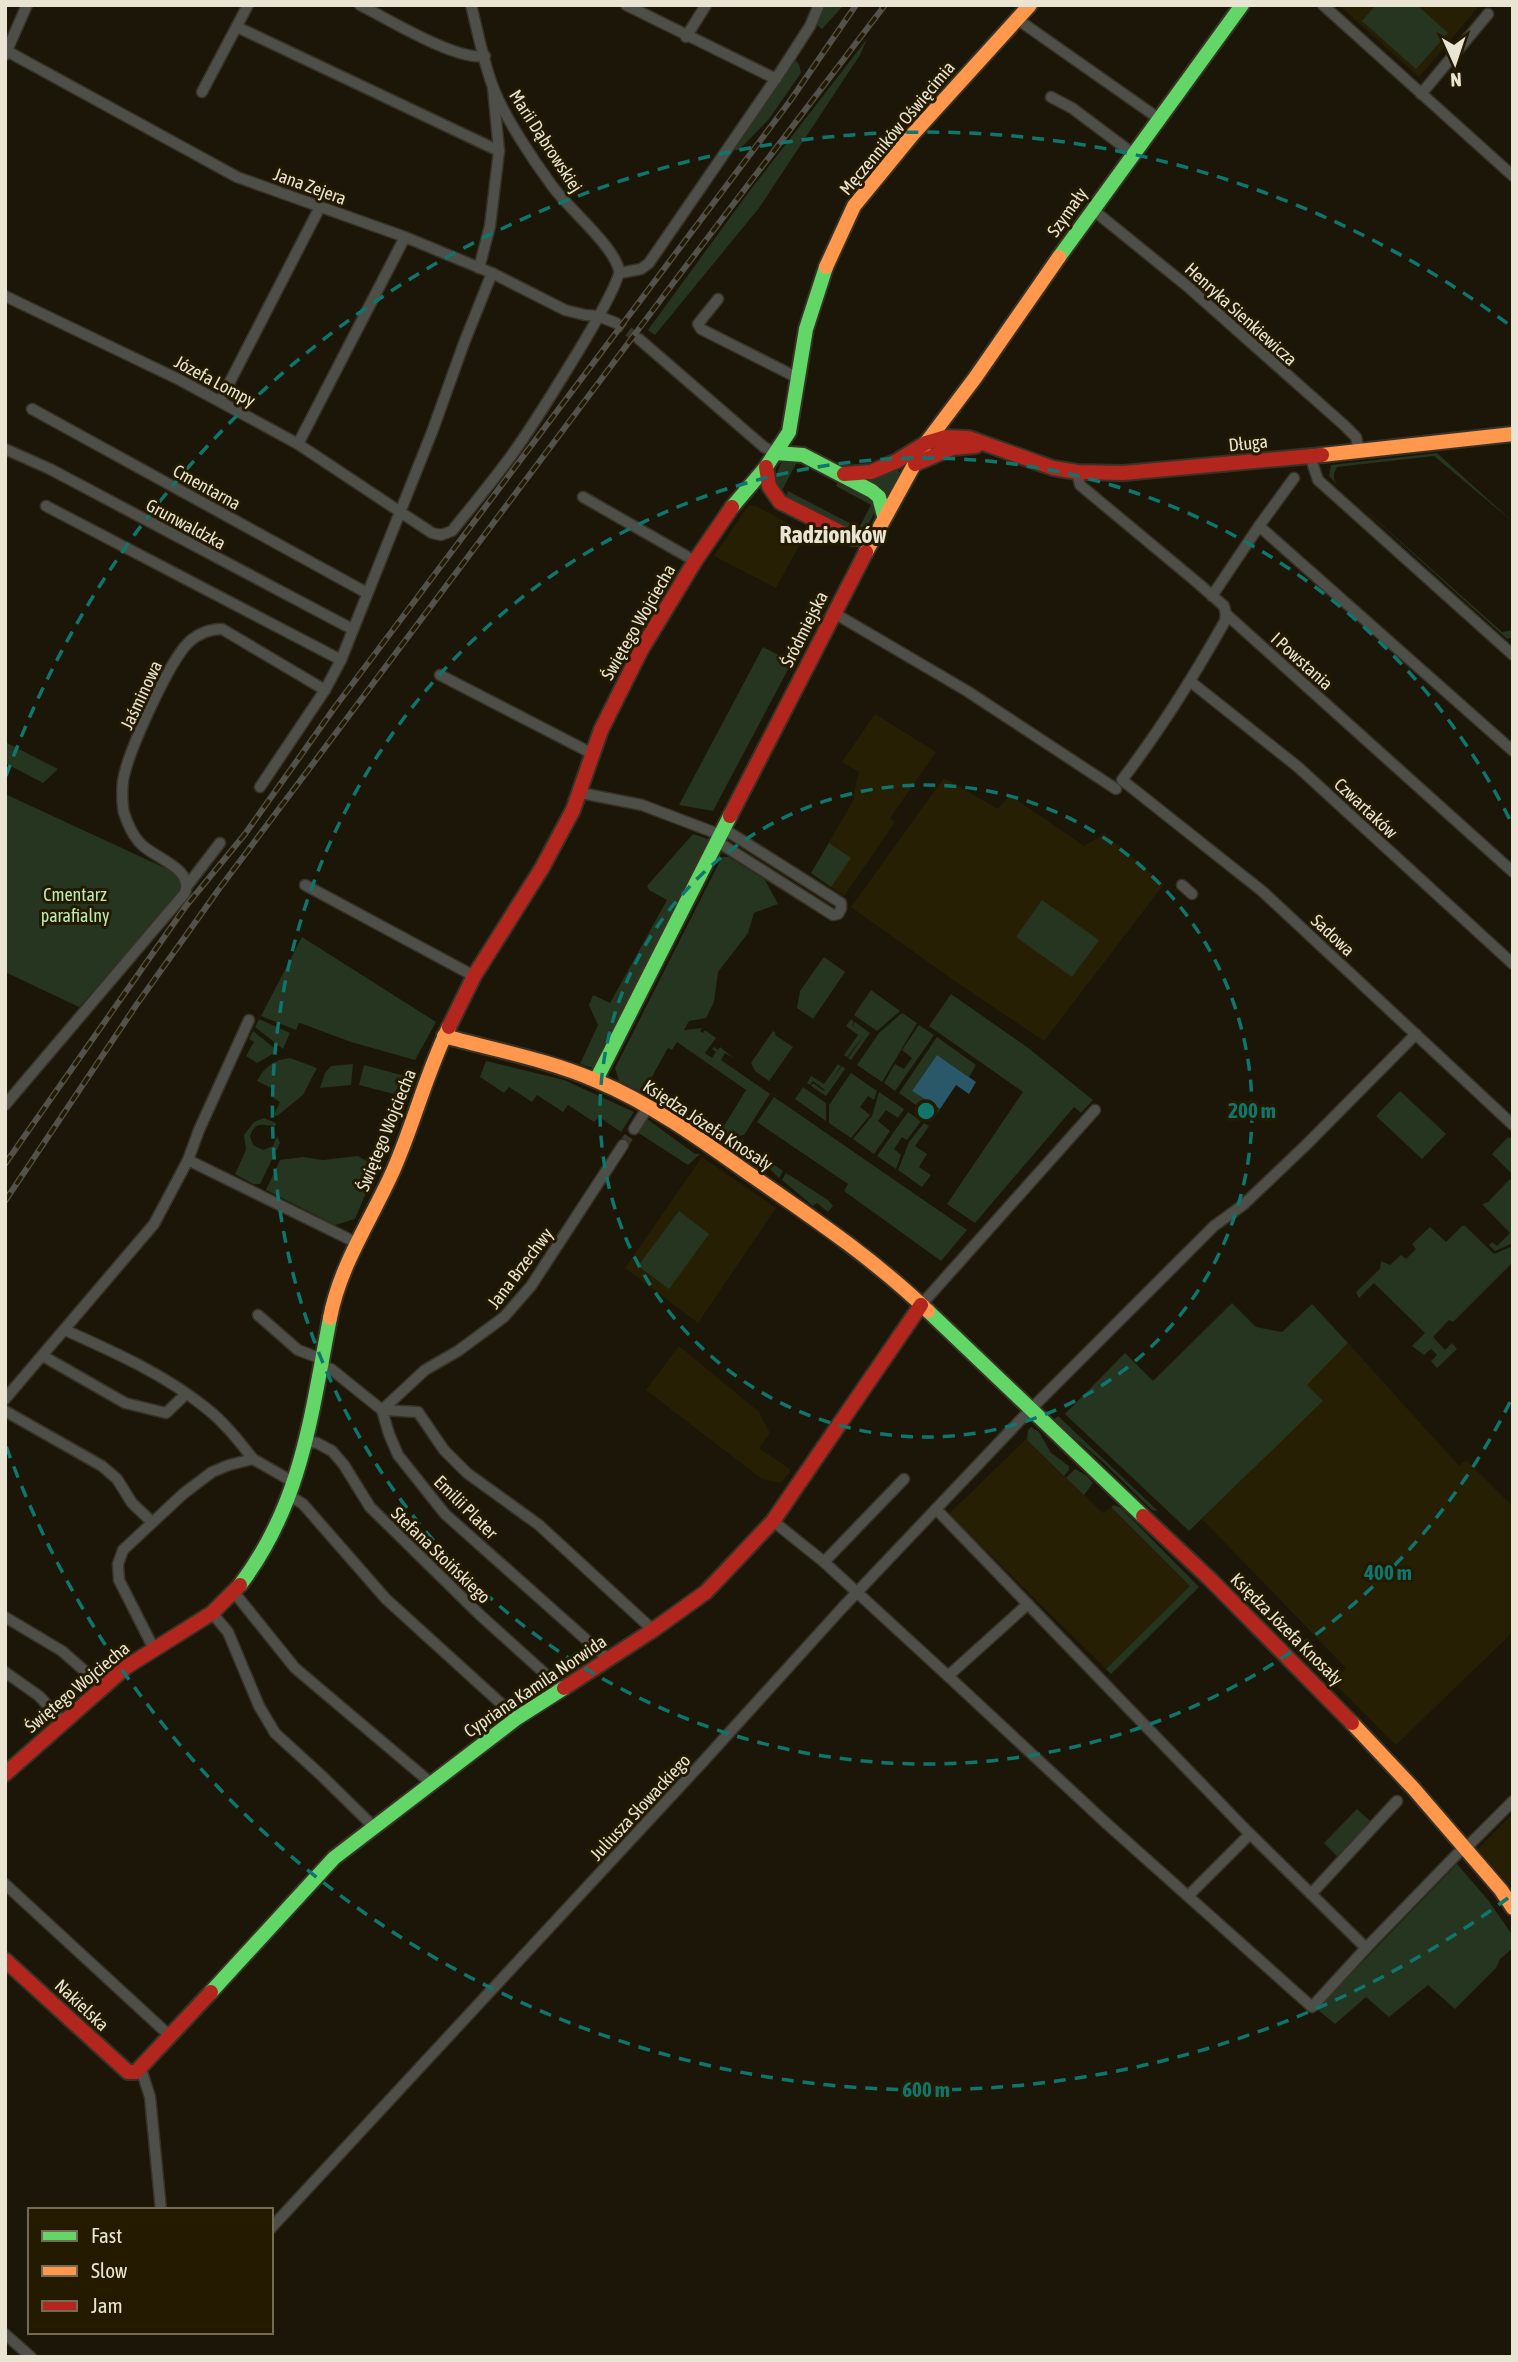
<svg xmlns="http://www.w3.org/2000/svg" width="1518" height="2362" font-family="'Asap Condensed',sans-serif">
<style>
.built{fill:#271f04}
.green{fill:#253520}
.water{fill:#2b5868}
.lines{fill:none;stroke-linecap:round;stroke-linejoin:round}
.street-tunnel{stroke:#3a3526;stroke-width:10;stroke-dasharray:10 5;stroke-linecap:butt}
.street-casing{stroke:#363226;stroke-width:13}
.fast-casing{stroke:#363226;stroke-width:18}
.slow-casing{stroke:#363226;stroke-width:18}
.jam-casing{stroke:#363226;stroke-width:18}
.street{stroke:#4e4f49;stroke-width:10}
.fast{stroke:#63d668;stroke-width:14}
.slow{stroke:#ff974d;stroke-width:14}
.jam{stroke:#b3261e;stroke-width:14}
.rail-casing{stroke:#52524b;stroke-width:6}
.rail{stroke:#231a00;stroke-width:3.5;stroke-dasharray:10;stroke-linecap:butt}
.ring{fill:none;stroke:#0f766e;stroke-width:3.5;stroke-dasharray:12 9}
.labels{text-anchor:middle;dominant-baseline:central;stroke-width:6;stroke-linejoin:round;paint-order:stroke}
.street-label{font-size:18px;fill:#eae5d3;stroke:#231a00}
.park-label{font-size:18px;fill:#bbedb5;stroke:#231a00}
.district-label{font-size:24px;font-weight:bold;fill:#eae5d3;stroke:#231a00}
.centre{fill:#0f766e;stroke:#231a00;stroke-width:3.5}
.ring-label{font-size:21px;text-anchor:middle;font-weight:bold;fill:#0f766e;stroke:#231a00;stroke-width:6;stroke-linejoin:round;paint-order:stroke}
</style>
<rect width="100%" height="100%" fill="#1b1608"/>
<g class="built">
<polygon points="1339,5 1480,5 1419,77"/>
<polygon points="748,506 756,506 806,533 776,588 714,556"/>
<polygon points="875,714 936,752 890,818 895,822 844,896 811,873 852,803 859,772 842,762"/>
<polygon points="944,778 998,809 1010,795 1084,846 1105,834 1164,884 1044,1041 959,984 851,907"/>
<polygon points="702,1157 776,1208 698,1323 625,1268"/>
<polygon points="1348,1343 1459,1466 1466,1460 1513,1507 1513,1632 1396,1745 1333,1682 1346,1668 1202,1519 1322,1402 1307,1385"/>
<polygon points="679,1346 759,1412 770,1433 759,1448 791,1470 781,1483 762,1479 646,1390"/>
<polygon points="1026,1439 1103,1513 1111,1507 1190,1586 1106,1669 949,1514"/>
<polygon points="1513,1814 1513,1889 1478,1849"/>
</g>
<g class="green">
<polygon points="825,5 844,5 822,29 817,25"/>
<polygon points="1376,5 1417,5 1448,33 1416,69 1362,21"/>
<polygon points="867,39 860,55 759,208 655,335 648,330 748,193"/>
<polygon points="794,59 799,64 801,73 769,119 739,150 734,150"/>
<path d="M 1437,453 L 1513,522 L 1434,456 L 1337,467 C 1332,476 1333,480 1340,487 L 1329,476 L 1331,465 Z"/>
<polygon points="789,460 798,460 780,494 775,477 781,463"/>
<polygon points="896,468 901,474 887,496 867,480"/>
<path d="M 838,481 L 868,496 L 876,504 C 873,521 867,530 850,532 L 785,499 L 788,491 L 859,528 L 871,505 L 836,486 Z"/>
<polygon points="1344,491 1502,632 1513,630 1513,637 1507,639"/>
<polygon points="763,647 792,662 713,811 679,805"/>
<polygon points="5,742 58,769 43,783 5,763"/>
<polygon points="5,794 178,874 184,889 79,1007 5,972"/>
<polygon points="693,834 708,839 711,844 593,1068 580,1064 598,1025 589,1005 593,995 610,1003 667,900 649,890 647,886"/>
<polygon points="829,843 851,858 831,887 811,873"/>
<polygon points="722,857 729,857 765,880 778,904 754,913 748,933 718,972 714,1002 706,1018 689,1021 684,1030 702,1028 700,1031 703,1033 705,1030 716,1038 705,1053 712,1058 716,1052 712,1049 714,1047 718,1050 720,1047 735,1059 725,1053 721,1060 770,1094 744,1135 739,1136 730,1149 716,1139 746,1090 677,1042 672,1050 668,1048 643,1093 619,1081 615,1068"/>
<polygon points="1042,900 1099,940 1072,977 1016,937"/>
<polygon points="302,937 436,1022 415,1060 351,1042 303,1024 299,1023 296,1030 261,1016"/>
<polygon points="824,957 845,972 813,1019 797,1008 800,991"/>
<polygon points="871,990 900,1011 877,1031 854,1015"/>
<polygon points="951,994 1027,1047 1093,1100 1081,1113 1074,1107 975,1223 947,1204 1023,1092 929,1026"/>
<polygon points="902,1013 917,1023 882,1082 857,1065 879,1033"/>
<polygon points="259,1019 290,1033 283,1049 255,1027"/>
<polygon points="851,1019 854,1022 852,1025 856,1029 853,1025 855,1022 870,1033 851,1060 848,1058 865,1034 847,1057 844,1055 858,1035 846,1026"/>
<polygon points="919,1025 934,1035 895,1091 884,1083 895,1064 904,1069 912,1058 902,1050"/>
<polygon points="253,1031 278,1051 257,1063 246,1056 254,1042 249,1039"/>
<polygon points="773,1031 776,1033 775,1035 793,1047 769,1081 755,1071 751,1063"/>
<polygon points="937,1037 976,1065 969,1077 937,1055 912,1091 940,1110 934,1118 899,1093"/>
<path d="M 290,1058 L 317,1068 L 303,1095 L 277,1116 L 274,1115 L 280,1102 L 272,1097 L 275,1090 L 257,1081 C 265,1066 274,1060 290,1058 Z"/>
<polygon points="486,1061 564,1080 634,1112 621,1132 599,1117 594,1122 568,1105 563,1112 537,1095 532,1102 509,1087 504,1093 480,1077"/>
<polygon points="353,1064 351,1085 320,1088 325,1073 331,1066"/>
<polygon points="838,1064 841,1066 830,1083 842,1066 845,1069 826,1096 811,1086 813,1083 824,1091 825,1090 813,1081 810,1085 807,1083 811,1076 824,1084"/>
<polygon points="364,1065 405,1076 394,1094 359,1085"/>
<polygon points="851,1073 877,1091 874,1100 868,1096 860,1107 870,1115 851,1138 829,1123 829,1105"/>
<polygon points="803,1087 826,1103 826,1121 795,1099"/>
<polygon points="1400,1091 1446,1134 1422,1159 1376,1116"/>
<polygon points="879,1092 904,1109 898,1118 886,1110 878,1121 890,1131 874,1154 853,1139 872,1116"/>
<polygon points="774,1097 967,1230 941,1261 844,1191 848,1184 757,1122"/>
<polygon points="908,1112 921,1121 907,1140 902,1137 894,1149 901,1155 896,1169 877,1156"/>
<path d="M 264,1118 L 276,1123 L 275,1126 C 262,1125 255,1121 250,1136 L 253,1145 L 263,1150 L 273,1146 L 277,1136 L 280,1143 L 260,1184 L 253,1184 L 235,1174 L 246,1150 L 244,1135 L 254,1122 Z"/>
<polygon points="647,1119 695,1154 700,1154 688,1165 637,1132"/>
<polygon points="924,1123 929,1126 915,1146 927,1154 919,1167 931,1175 922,1187 898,1170 909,1142"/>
<polygon points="1513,1137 1513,1172 1511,1173 1492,1154 1507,1138"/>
<polygon points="741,1139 744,1140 742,1143 783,1171 779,1178 769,1168 767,1170 733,1151"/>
<polygon points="358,1156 377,1167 355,1219 335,1225 266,1190 280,1160 303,1157 323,1160"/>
<polygon points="786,1173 828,1200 833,1206 828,1212 817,1203 813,1206 782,1180"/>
<polygon points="1510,1179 1513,1184 1513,1243 1495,1251 1489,1245 1492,1242 1497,1246 1510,1233 1482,1204 1488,1202"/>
<polygon points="679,1211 709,1234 669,1289 638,1266"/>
<polygon points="1462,1226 1465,1226 1494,1254 1513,1246 1513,1262 1453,1322 1449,1320 1433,1337 1445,1350 1452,1343 1457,1349 1437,1368 1431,1361 1437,1355 1431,1349 1424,1355 1412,1346 1425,1333 1374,1283 1359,1298 1356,1292 1380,1269 1381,1261 1390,1265 1401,1255 1406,1259 1416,1249 1412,1244 1430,1227 1446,1242"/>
<polygon points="1232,1303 1256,1327 1282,1332 1312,1304 1348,1343 1307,1385 1323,1401 1189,1531 1065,1414 1125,1353 1153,1381"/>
<polygon points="1058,1416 1158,1511 1152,1510 1103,1462 1053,1420"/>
<polygon points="1031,1427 1039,1432 1051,1453 1069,1466 1069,1470 1064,1476 1027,1440 1028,1430"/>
<polygon points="1075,1469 1087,1476 1093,1483 1084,1495 1066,1478"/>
<polygon points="1114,1505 1121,1508 1199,1587 1111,1674 1106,1669 1190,1586 1111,1507"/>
<polygon points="1357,1809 1371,1822 1337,1856 1324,1843"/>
<polygon points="1457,1864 1488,1900 1513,1936 1513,1948 1500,1959 1496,1968 1455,2009 1428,1985 1389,2017 1366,1997 1335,2024 1317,2009"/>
</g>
<polygon class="water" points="937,1055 976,1082 969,1094 956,1085 940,1109 912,1091"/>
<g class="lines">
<g class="street-tunnel">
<polyline points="616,323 639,339"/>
<polyline points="623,1145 634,1129"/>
</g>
<g class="street-casing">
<g id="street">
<path d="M 360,5 C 388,19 456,61 485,56"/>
<polyline points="626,5 776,79"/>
<polyline points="1323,5 1513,176"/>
<polyline points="1017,19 1158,118"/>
<polyline points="237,27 499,151"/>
<polyline points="686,37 706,5"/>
<polyline points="5,50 237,177 405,237 492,273 565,310 585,315 598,316 616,323"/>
<polyline points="5,55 27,5"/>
<polyline points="202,92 248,5"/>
<polyline points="1421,94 1488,14"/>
<polyline points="1051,97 1072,108 1132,153"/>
<polyline points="1092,209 1187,286 1344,425 1356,437 1359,450"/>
<polyline points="479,268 490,226 499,151 493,88"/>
<polyline points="620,273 641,269 649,263 781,71 810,26 819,5"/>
<path d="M 5,296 L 180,380 L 298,444 L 432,533 L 441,535 L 452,531 C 472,506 492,482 511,456 C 527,434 623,286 619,270 C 613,245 569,209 553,187 C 533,160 505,118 493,87 C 483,61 478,32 471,5"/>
<polyline points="718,299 698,324 701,329 798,378"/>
<polyline points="639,339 764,447 776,453"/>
<polyline points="220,401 320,207"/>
<polyline points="32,409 367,593"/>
<polyline points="298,444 405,237"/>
<polyline points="5,449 50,469 352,629"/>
<polyline points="1310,456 1318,480 1513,655"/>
<polyline points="1077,472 1080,485 1199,584 1224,606 1226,614 1513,872"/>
<polyline points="583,497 695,561"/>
<polyline points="46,506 341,660"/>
<polyline points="1259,526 1513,751"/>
<polyline points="1212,596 1259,526 1294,478"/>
<polyline points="834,613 967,691 1116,789"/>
<path d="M 1226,614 L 1225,621 C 1194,676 1161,729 1122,780 L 1262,891 L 1513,1125"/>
<polyline points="440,675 593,754"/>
<polyline points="1191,682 1298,767 1513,964"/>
<polyline points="260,787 325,690 341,660 432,432 464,343 492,273"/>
<polyline points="581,793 642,805 721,835"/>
<polyline points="718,842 833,915 838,914 841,909 841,903 724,829"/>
<polyline points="305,885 474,976"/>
<polyline points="1182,885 1192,894"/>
<polyline points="187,886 220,843"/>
<path d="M 5,1105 L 185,893 C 194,867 152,858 139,842 C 133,835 127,822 124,813 C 122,805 122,790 123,781 C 127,754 169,661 189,642 C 199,633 209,629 222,629 L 325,690"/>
<polyline points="634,1129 648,1107"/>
<polyline points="188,1160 357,1243"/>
<polyline points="921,1305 1095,1110"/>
<polyline points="258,1315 298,1350 322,1359"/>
<path d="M 65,1330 C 114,1352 164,1374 206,1408 C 224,1422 239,1441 253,1459"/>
<polyline points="43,1356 125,1403 166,1413 186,1394"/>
<polyline points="321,1367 331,1369 382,1410 389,1434 398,1455 445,1514 608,1659"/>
<polyline points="5,1399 154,1224 188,1160 199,1130 249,1020"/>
<polyline points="382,1410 425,1370 458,1351 504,1317 531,1286 623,1145"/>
<polyline points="382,1410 418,1412 444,1450 467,1473 539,1525 653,1630"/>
<polyline points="5,1411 102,1466 117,1479 132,1503 152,1522"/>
<polyline points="306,1441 317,1443 332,1451 344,1465 370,1507 480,1615 562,1689"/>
<polyline points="290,1496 303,1504 386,1599 517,1718"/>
<polyline points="936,1509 1246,1830 1366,1948"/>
<polyline points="773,1521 824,1562 948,1676 1028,1604"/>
<polyline points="824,1562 904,1479"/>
<polyline points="233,1591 295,1668 431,1783"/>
<polyline points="212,1613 228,1632 259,1706 275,1733 323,1777 374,1827"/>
<polyline points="5,1617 62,1651 103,1687"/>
<polyline points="154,1649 119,1580 118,1564 123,1550 183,1494 212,1472 229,1465 253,1459 295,1483"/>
<polyline points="5,1672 39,1696 64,1723"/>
<polyline points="948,1676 1106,1823 1312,2007 1366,1948 1464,1847"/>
<polyline points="1466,1848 1513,1801"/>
<polyline points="5,1884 170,2036"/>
<polyline points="1311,1894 1397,1801"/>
<polyline points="1189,1895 1250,1834"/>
<polyline points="141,2069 150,2097 161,2210"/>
<polyline points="271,2228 700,1765 843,1607 1027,1413 1214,1226 1243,1205 1306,1145 1416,1034"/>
<polyline points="5,2334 31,2357"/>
</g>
</g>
<g class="fast-casing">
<g id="fast">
<polyline points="1059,257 1242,5"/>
<polyline points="776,453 803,455 872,491 879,497 884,516"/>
<polyline points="732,507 766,467 789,432 806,329 826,267"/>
<polyline points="596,1080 730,816"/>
<polyline points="928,1311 1143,1516"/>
<path d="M 240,1585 C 302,1503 311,1415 330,1318"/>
<polyline points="211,1992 334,1858 517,1718 564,1688"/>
</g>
</g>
<g class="slow-casing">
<g id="slow">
<polyline points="826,267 854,206 913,134 1030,5"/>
<polyline points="1322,455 1513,434"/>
<polyline points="866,552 926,443 975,378 1059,257"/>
<path d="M 444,1036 C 495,1050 549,1060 597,1081 C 652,1104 703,1141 751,1175 C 813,1218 874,1259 928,1311"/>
<path d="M 330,1318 C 340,1265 371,1220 393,1171 C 414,1124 426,1073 449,1027"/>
<polyline points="1352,1723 1414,1789 1501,1890 1513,1908"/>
</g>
</g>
<g class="jam-casing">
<g id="jam">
<polyline points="915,464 952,448 976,446"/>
<polyline points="766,467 769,486 780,502 852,538 868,538 875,534"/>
<polyline points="844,474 871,472 897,461 926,443 946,437 969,438 1053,468 1077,472 1123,473 1322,455"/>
<polyline points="730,816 866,552"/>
<polyline points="449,1027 474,976 542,868 573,810 601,730 641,650 695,561 732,507"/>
<polyline points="1143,1516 1211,1580 1352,1723"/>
<polyline points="564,1688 653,1630 706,1592 773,1521 921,1305"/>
<polyline points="5,1774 126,1667 212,1613 240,1585"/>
<polyline points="5,1960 128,2072 136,2072 211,1992"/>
</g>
</g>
<use href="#street" class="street"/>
<use href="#fast" class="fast"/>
<use href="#slow" class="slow"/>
<use href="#jam" class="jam"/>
<g class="rail-casing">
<g id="rail">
<polyline points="5,1164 186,906 245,834 335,707 790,101 856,5"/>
<polyline points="5,1201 137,1004 219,889 674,282 885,5"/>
</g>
</g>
<use href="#rail" class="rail"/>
</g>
<g class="ring">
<circle cx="926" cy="1111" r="326"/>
<path d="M1510 1402A653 653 0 1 1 1510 820"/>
<path d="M1508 1898A979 979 0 0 1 6 1446M6 776A979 979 0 0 1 1508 324"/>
</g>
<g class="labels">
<g class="street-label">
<text transform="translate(897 128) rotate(-50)">Męczenników Oświęcimia</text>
<text transform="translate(546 141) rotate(57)">Marii Dąbrowskiej</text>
<text transform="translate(310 186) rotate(20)">Jana Zejera</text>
<text transform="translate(1067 212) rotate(-55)">Szymały</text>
<text transform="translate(1241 314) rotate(42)">Henryka Sienkiewicza</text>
<text transform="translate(215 381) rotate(28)">Józefa Lompy</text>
<text transform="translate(1248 443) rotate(-6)">Długa</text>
<text transform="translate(207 487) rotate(29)">Cmentarna</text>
<text transform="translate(186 524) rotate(28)">Grunwaldzka</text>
<text transform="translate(638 622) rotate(-60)">Świętego Wojciecha</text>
<text transform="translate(804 629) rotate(-63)">Śródmiejska</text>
<text transform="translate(1302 661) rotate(42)">I Powstania</text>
<text transform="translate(141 695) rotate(-65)">Jaśminowa</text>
<text transform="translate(1366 808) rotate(43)">Czwartaków</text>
<text transform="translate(1333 935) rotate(43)">Sadowa</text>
<text transform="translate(708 1125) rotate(33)">Księdza Józefa Knosały</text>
<text transform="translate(386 1130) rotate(-68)">Świętego Wojciecha</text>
<text transform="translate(520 1268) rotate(-53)">Jana Brzechwy</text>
<text transform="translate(466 1507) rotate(45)">Emilii Plater</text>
<text transform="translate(441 1555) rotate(44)">Stefana Stoińskiego</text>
<text transform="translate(1287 1629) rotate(45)">Księdza Józefa Knosały</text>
<text transform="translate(535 1686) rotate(-34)">Cypriana Kamila Norwida</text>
<text transform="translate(77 1687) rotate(-40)">Świętego Wojciecha</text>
<text transform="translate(640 1807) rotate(-47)">Juliusza Słowackiego</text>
<text transform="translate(82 2005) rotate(43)">Nakielska</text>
</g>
<g class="park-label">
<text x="75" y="894">Cmentarz<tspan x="75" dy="21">parafialny</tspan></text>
</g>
<g class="district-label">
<text x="833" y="534">Radzionków</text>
</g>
</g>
<circle cx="926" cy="1111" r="10" class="centre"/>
<g class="ring-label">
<text x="1252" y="1118">200 m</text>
<text x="1388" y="1580">400 m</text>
<text x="926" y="2097">600 m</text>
</g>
<rect width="1518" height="2362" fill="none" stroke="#eae5d3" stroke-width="14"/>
<rect x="28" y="2208" width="245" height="126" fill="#231a00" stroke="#736b54" stroke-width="2"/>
<rect x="42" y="2231" width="35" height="10" fill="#63d668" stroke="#736b54" stroke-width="2"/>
<text x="91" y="2243" font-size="21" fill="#eae5d3">Fast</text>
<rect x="42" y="2266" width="35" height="10" fill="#ff974d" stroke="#736b54" stroke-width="2"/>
<text x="91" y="2278" font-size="21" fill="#eae5d3">Slow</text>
<rect x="42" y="2301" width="35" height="10" fill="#b3261e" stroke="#736b54" stroke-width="2"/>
<text x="91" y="2313" font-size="21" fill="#eae5d3">Jam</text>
<g transform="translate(1455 63) rotate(177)" stroke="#231a00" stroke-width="5" paint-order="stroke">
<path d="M0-5L12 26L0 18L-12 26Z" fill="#eae5d3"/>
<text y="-10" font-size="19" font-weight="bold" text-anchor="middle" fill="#eae5d3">N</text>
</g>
</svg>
